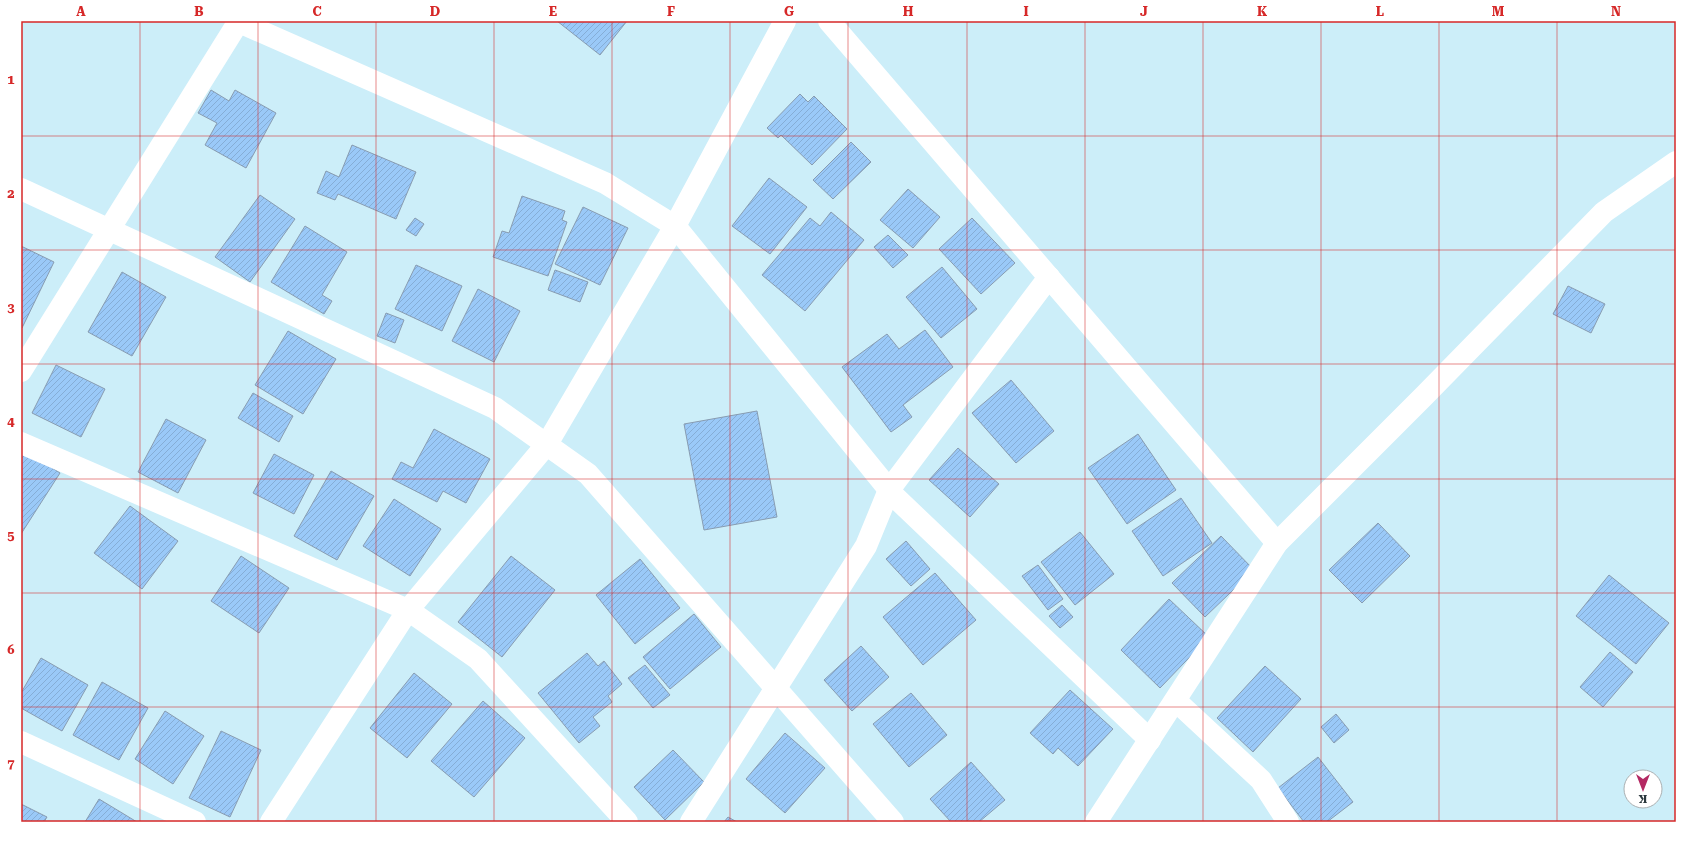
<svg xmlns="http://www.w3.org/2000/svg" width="1697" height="843" font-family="'Roboto Serif',serif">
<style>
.building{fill:url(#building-hatch);stroke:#889cb1}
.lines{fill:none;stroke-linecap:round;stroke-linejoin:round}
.street{stroke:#fff;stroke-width:22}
.grid{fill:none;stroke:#d62828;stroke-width:1;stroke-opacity:0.55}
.neatline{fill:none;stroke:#d62828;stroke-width:1.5}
.grid-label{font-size:13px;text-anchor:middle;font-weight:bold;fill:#d62828}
</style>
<defs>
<pattern id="building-hatch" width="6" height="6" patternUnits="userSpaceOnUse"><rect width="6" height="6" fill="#9ac9f8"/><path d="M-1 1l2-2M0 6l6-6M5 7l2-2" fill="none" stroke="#85add6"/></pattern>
</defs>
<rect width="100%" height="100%" fill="#cceef9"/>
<g class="building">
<polygon points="557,21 627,21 600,55"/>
<polygon points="211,90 229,101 235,90 276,113 246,168 205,145 217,123 198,113"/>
<polygon points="800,94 808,102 814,96 847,129 812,165 781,135 778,138 767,128"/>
<polygon points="851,142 871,162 833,199 813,180"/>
<polygon points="352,145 416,172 396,219 338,194 335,200 317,193 326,171 339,177"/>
<polygon points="769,178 807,207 770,254 732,226"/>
<polygon points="908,189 940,217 913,248 880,220"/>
<polygon points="260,195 295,219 250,282 215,257"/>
<polygon points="522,196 565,211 562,220 567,222 548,276 493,257 502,231 509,233"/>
<polygon points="583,207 628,228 600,285 555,264"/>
<polygon points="831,212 864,240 805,311 762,275 810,218 820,226"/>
<polygon points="415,218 424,224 416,236 406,230"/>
<polygon points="972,218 1015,263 981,294 939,249"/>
<polygon points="305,226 347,252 322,295 332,301 324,314 271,282"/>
<polygon points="888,235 908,255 893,268 874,247"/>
<polygon points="21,246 54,262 22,328 21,327"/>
<polygon points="416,265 462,286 442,331 395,309"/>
<polygon points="942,267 977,309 941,338 906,297"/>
<polygon points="555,270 588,282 580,302 548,290"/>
<polygon points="122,272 166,297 132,356 88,332"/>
<polygon points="1568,286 1605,304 1591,333 1553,314"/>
<polygon points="478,289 520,311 494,362 452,341"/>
<polygon points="386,313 404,320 395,343 377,336"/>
<polygon points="925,330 953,367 903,405 912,417 891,432 842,367 887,334 899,349"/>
<polygon points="288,331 336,359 303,414 255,385"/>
<polygon points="56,365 105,389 81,437 32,413"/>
<polygon points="1011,380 1054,431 1016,463 972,413"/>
<polygon points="253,393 293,416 279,442 238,418"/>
<polygon points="757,411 777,517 704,530 684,424"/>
<polygon points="166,419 206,440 178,493 138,472"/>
<polygon points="434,429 490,459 466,503 443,491 437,502 392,479 401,462 413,468"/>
<polygon points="1138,434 1176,490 1127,524 1088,468"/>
<polygon points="958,448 999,484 970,517 929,480"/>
<polygon points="25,450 60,473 21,534 21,456"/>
<polygon points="274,454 314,475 294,514 253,493"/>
<polygon points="331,471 374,496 337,560 294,536"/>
<polygon points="1181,498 1212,543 1163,576 1132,531"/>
<polygon points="394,499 441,529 410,576 363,546"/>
<polygon points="130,506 178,541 142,589 94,553"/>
<polygon points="1378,523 1410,556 1362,603 1329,570"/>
<polygon points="1080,532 1114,574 1075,605 1041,562"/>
<polygon points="1221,536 1254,570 1205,617 1172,583"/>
<polygon points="906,541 930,569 911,586 886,559"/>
<polygon points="241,556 289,588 259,633 211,601"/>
<polygon points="511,556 555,590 502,657 458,622"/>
<polygon points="640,559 680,608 635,644 596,595"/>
<polygon points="1038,565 1063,599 1048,610 1022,576"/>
<polygon points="935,573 976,620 923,665 883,617"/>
<polygon points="1609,575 1669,623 1636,664 1576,616"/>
<polygon points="1169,599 1209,637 1160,688 1121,650"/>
<polygon points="1062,605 1073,617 1060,628 1049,616"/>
<polygon points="694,614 721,647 670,689 643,657"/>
<polygon points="861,646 889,677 852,711 824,680"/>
<polygon points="1610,652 1633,672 1603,707 1580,687"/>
<polygon points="587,653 598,666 604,661 622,684 608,696 612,702 593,717 600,726 579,743 538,693"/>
<polygon points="41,658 88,685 62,731 21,708 21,693"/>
<polygon points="645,665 670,695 653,708 628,678"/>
<polygon points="1265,666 1301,699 1253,752 1217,718"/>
<polygon points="414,673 452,704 407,758 370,728"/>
<polygon points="102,682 148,708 119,760 73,735"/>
<polygon points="1070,690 1113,729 1078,766 1058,748 1053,754 1030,733"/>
<polygon points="911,693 947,735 909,767 873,724"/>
<polygon points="483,701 525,738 474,797 431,761"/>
<polygon points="165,711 204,736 173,784 135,759"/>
<polygon points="1336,714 1349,730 1334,743 1321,727"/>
<polygon points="221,731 261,750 230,817 189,798"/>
<polygon points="785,733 825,768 785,813 746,779"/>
<polygon points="673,750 704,782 665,820 634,787"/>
<polygon points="1318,757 1353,802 1327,822 1304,822 1278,788"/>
<polygon points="971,762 1005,800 979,822 951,822 930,799"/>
<polygon points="99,799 137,822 85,822"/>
<polygon points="21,804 47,817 44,822 21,822"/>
<polygon points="728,817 737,822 724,822"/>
</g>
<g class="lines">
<g class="street">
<polyline points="829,21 1277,543"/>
<polyline points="239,22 605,183 675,226 895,497 1150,740"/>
<polyline points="21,189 495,408 588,474 893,822"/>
<polyline points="21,371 239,21"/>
<polyline points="21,443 408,610 478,659 627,822"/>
<polyline points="1176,701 1261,780 1288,822"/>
<polyline points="21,742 195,822"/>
<polyline points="271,822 408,610 547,444 675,226 785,21"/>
<polyline points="691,822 866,546 889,490 1049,277"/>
<polyline points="1096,822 1277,543 1424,396 1604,212 1676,162"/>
</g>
</g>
<path class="grid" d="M 140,21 L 140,822M 258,21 L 258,822M 376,21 L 376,822M 494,21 L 494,822M 612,21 L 612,822M 730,21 L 730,822M 848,21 L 848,822M 967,21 L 967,822M 1085,21 L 1085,822M 1203,21 L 1203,822M 1321,21 L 1321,822M 1439,21 L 1439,822M 1557,21 L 1557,822M 21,136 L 1676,136M 21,250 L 1676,250M 21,364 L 1676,364M 21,479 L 1676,479M 21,593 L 1676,593M 21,707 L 1676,707"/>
<rect width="1697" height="843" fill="none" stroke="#ffffff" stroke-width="44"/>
<g transform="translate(1643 789) rotate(180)"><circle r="19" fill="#ffffff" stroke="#abb0b2"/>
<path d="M0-3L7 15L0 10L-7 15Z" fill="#b42963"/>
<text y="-6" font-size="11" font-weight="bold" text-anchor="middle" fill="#2c393e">K</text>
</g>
<rect x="22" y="22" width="1653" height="799" class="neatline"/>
<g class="grid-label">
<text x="81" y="16">A</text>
<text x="199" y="16">B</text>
<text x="317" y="16">C</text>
<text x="435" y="16">D</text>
<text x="553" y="16">E</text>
<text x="671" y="16">F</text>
<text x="789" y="16">G</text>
<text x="908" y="16">H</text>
<text x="1026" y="16">I</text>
<text x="1144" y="16">J</text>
<text x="1262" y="16">K</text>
<text x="1380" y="16">L</text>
<text x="1498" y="16">M</text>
<text x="1616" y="16">N</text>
<text x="11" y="84">1</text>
<text x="11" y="198">2</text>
<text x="11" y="312">3</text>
<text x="11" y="426">4</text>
<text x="11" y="540">5</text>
<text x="11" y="654">6</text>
<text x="11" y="768">7</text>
</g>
</svg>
